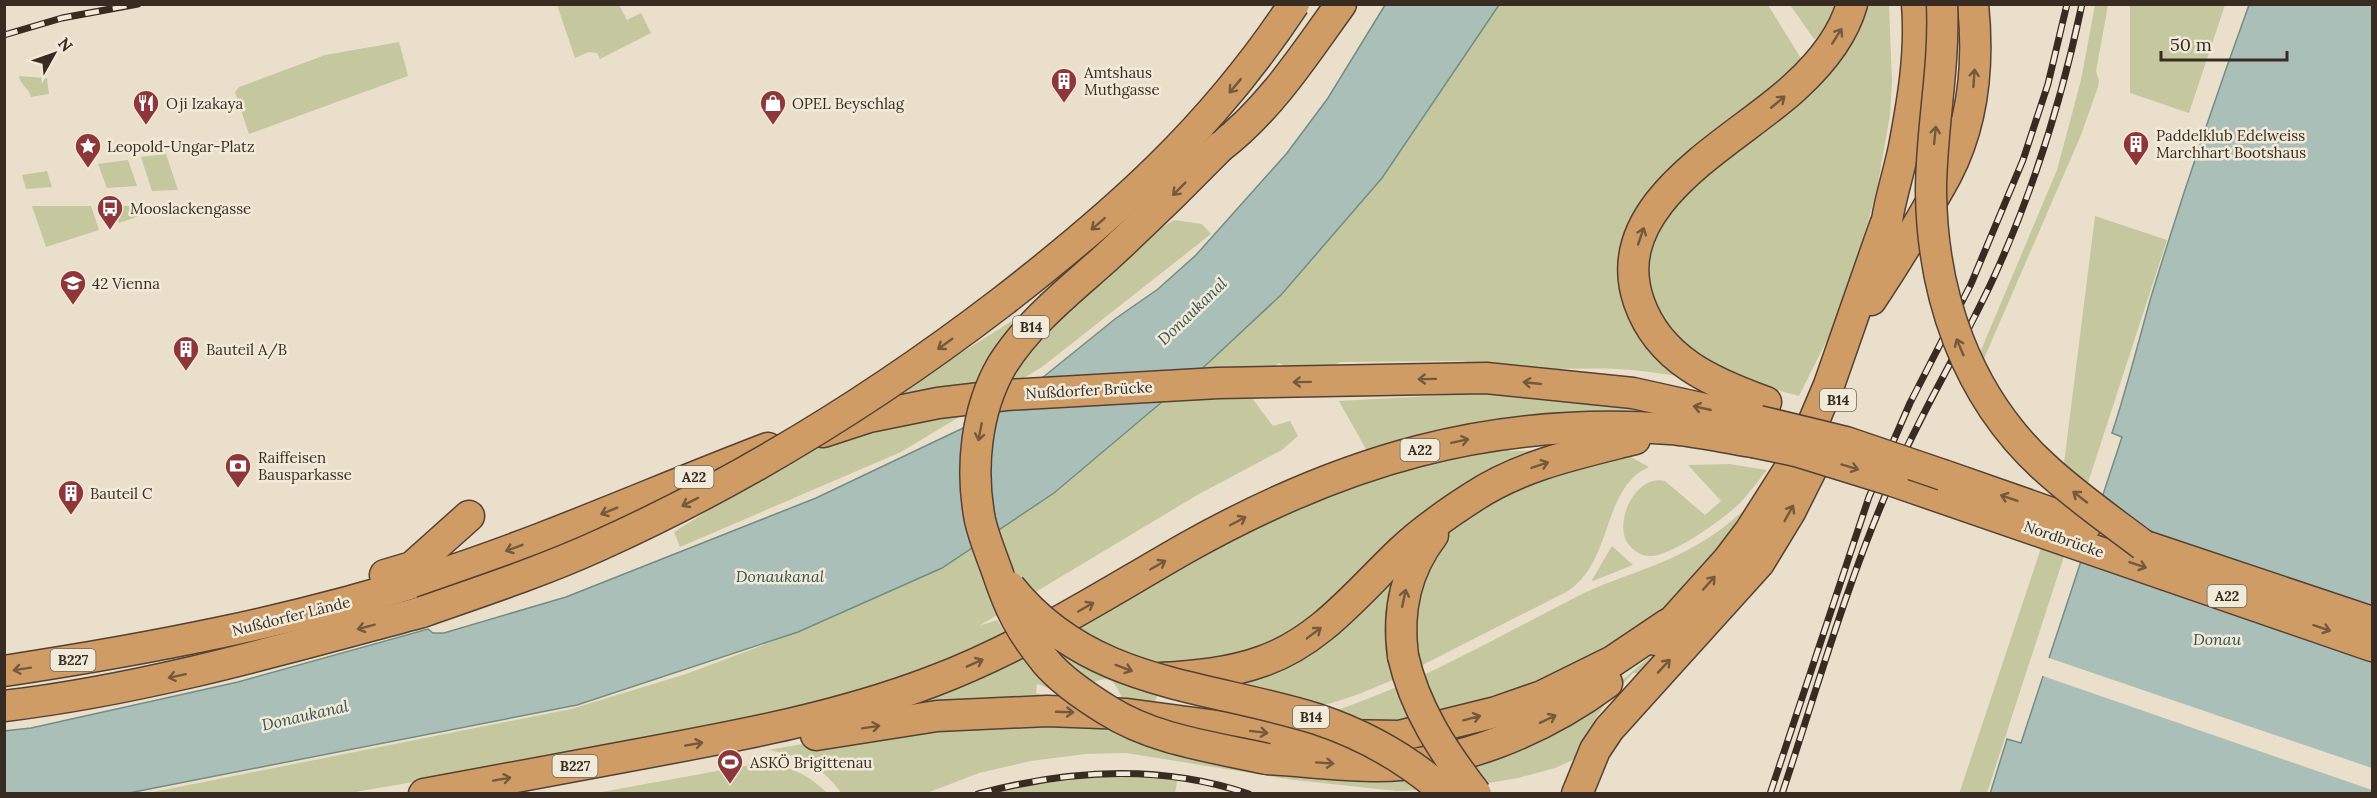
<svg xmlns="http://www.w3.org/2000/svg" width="2377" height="798" font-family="Lora,serif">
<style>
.green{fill:#c5c89f}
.water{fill:#aabfb8;stroke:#728d85;stroke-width:1.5}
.pier{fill:#eadfcb}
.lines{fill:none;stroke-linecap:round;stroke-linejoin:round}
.highway-casing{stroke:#544134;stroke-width:33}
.highway{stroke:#cf9c66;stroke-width:30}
.rail-casing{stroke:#382c22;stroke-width:7}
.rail{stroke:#f2ead9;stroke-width:4.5;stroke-dasharray:14;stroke-linecap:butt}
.highway-bridge-casing{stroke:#544134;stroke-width:33;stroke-linecap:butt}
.highway-bridge{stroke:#cf9c66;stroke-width:30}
.oneway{stroke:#74593d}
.labels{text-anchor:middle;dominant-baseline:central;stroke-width:5;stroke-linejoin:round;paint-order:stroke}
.shield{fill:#f2ead9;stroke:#706559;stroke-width:1.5}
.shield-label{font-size:14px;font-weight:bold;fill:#382c22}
.poi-label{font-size:15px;fill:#382c22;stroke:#f2ead9;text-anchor:start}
.street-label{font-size:15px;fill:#382c22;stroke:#f2ead9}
.water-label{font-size:16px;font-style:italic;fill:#335552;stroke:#f2ead9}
</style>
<rect width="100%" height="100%" fill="#eadfcb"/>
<g class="green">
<polygon points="557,5 619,5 627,20 641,13 651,33 600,59 597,53 589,52 575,58"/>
<path d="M 1499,5 L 1768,5 L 1799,55 L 1802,61 L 1629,244 L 1687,377 C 1663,374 1640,370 1617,369 C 1566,367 1513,374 1463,361 L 1341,362 L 1304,376 L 1279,363 L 1246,390 L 1273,426 L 1290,421 L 1298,436 L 1282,450 L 1199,494 L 979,626 L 997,620 L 1010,640 L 885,685 L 618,747 L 349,793 L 143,794 L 571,709 L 686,674 L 798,632 L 942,568 L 1054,493 L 1207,364 L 1281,295 L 1382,178 Z"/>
<polygon points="1790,5 1844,5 1823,38 1814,39"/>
<polygon points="1864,5 1889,5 1892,82 1890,115 1877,189 1850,285 1836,322 1799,396 1734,378 1720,371 1670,330 1652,302 1646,262 1658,220"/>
<polygon points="2095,5 2108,5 2096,71 2099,81 2098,87 2081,135 1983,361 1979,355 2057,170 2081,80"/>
<polygon points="2130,5 2225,5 2189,113 2130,93"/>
<polygon points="399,42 408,76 249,134 235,92 239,87 325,55"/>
<path d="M 19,76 L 47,78 L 49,94 L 31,97 C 29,88 20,85 19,76 Z"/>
<polygon points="166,154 178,190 152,191 141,157"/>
<polygon points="128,160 137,186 107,188 98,164"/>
<polygon points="47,171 52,187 26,189 22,175"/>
<polygon points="32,206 91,206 99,230 46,247"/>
<polygon points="113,206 143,206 145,214 119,223"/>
<polygon points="2095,216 2167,240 1987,793 1959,794 2042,545 2063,471"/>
<polygon points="1174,220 1202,224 1211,234 1042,367 901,452 680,547 674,532"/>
<path d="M 1502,392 L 1648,405 L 1696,418 C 1634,415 1568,412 1507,419 C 1459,424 1413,439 1367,451 L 1339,401 Z"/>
<path d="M 1498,446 L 1511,451 L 1559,450 L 1327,613 L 1267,651 L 1169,665 L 1154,704 L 1122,699 C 1109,661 1092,689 1069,692 C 1058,694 1047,687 1037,684 L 1036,693 L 1065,702 L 897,707 L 1207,550 L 1374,474 Z"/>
<path d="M 1616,455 L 1629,456 L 1649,467 C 1601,489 1614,560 1568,591 L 1395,679 L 1359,694 L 1332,703 L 1308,708 L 1230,683 L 1407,558 L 1411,608 L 1435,547 L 1453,524 L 1507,488 Z"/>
<path d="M 1729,464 L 1767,470 C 1758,481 1750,492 1741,502 C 1725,518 1671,557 1650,556 C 1642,556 1635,552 1630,546 C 1611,526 1635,473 1665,481 L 1705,515 L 1721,501 L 1688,465 Z"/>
<path d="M 1764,490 L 1743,520 L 1679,596 L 1617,646 L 1501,702 L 1375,726 L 1319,716 C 1413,687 1497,637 1584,593 C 1616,578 1650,569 1682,553 C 1714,537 1740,516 1764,490 Z"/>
<polygon points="1612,546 1633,565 1593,581 1592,580"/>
<path d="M 1692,616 L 1640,674 L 1633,673 C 1604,704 1592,719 1575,759 L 1555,768 L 1518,778 L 1453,789 L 1397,791 L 1294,780 L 1126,753 L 1085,754 L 1031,761 L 979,773 L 927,793 L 842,794 C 823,767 800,755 768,750 L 808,743 L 994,724 L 1105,725 L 1298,745 L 1559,704 L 1362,778 L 1610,690 L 1659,649 Z"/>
<path d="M 767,762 C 793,769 808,774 827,793 L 596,793 Z"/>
<polygon points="1118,773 1178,777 1175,793 978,793 1051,777"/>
</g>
<g class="water">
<polygon points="1385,5 1499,5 1382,178 1281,295 1207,364 1054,493 942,568 798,632 577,705 129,793 5,793 4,731 31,728 238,682 428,629 433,633 444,633 566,597 816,498 980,420 1042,378 1115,319 1158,289 1196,255 1287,153 1328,98"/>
<path d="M 2249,5 L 2372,5 L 2372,793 L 1990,794 L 2007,739 L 2021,743 L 2122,437 L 2112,433 C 2127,388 2138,343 2151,297 C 2181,199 2214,101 2249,5 Z"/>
</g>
<polygon class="pier" points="2046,657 2372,768 2372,790 2040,675"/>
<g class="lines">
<g class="highway-casing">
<g id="highway">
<path d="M 1220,147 C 1269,110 1305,54 1341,4"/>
<path d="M 1884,246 C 1886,210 1897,181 1904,147 C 1913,100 1921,52 1917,4"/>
<path d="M 1871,300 C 1889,273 1906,246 1922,218 C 1930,204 1939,189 1947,174 C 1974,122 1979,62 1973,4"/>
<path d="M 1766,402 C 1713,383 1659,360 1639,302 C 1604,202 1738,141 1796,86 C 1820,64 1843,36 1852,4"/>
<polyline points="823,432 869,417 938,403 1006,395 1218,383 1486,378 1633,393 1759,421"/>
<polyline points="1943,475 2086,525"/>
<polyline points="1893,481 2372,646"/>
<polyline points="2142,545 2372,622"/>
<polyline points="385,575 412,567 469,516"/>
<polyline points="1656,640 1728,560 1750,531 1802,449 1829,385 1885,225"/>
<path d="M 1403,656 C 1397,612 1406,570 1433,535"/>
<path d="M 4,671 C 148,649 291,622 429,578 C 545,541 655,491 768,448"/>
<path d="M 1160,678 C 1195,676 1230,673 1263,661 C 1320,641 1358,592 1400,552 C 1422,531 1448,513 1473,497 C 1521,465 1580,453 1635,439"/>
<path d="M 4,706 C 147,689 284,649 422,612"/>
<polyline points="816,735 937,716 1047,711 1127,714 1277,734 1399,736 1496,712 1542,696 1613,661 1668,624"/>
<path d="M 1267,759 C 1303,761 1340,766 1377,766 C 1457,766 1542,731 1607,683"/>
<path d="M 424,794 C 498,780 572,767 645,753 C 742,735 839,717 931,682 C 1022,648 1102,596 1186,548 C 1341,461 1490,416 1670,429 C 1697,431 1725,438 1753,442"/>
<polyline points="1577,794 1595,750 1609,729 1759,563 1790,512 1820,452"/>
</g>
</g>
<use href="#highway" class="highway"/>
<g class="rail-casing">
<g id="rail">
<polyline points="4,35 62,18 138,4"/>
<path d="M 978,794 C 1066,770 1161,764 1249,794"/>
<polyline points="1770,794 1869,497 1910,403 1971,284 2023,160 2048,84 2067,4"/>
<path d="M 1782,794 C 1817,689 1847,582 1891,482 C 1921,412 1961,348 1993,279 C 2033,192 2062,99 2082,4"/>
</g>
</g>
<use href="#rail" class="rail"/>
<g class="highway-bridge-casing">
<g id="highway-bridge">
<path d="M 1942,4 C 1945,67 1931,129 1931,191 C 1932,294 1966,395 2043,466 C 2074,495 2110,520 2143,545"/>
<path d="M 1220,147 C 1183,185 1145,222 1106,258 C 1069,291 1029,322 1002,365 C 976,410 970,469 980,520 C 984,538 991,554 997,571 C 1010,610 1020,630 1046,662 C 1062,681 1086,697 1107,710 C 1154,740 1213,747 1267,759"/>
<polyline points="1759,421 1846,442 1943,475"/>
<polyline points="1753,442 1796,451 1893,481"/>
<path d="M 1010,587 C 1089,686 1205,684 1317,719 C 1365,735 1409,760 1447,794"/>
<path d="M 422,612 C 482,591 543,571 600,545 C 744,480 878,397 1003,301 C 1119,211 1212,128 1294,4"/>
<path d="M 1403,656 C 1415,709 1443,751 1476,794"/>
</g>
</g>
<use href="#highway-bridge" class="highway-bridge"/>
</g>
<defs><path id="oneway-shaft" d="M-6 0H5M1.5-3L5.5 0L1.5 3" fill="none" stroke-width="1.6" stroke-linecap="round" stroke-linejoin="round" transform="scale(1.5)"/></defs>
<g class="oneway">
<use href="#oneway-shaft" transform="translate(1837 36) rotate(-58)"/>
<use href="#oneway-shaft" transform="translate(1974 78) rotate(-86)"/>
<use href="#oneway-shaft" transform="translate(1235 86) rotate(130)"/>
<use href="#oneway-shaft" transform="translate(1778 102) rotate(-40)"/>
<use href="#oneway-shaft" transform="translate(1935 135) rotate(-84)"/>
<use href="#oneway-shaft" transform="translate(1179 189) rotate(135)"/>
<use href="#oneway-shaft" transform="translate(1098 224) rotate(139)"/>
<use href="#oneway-shaft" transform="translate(1641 236) rotate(-71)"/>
<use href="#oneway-shaft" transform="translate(945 344) rotate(144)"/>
<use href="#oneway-shaft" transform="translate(1960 347) rotate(-113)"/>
<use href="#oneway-shaft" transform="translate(1427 379) rotate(179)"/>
<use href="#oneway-shaft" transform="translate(1302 382) rotate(179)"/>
<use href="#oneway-shaft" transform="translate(1532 383) rotate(-174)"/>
<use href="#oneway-shaft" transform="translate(1702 408) rotate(-167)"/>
<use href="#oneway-shaft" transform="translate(980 432) rotate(101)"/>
<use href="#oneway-shaft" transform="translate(1460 441) rotate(-12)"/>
<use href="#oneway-shaft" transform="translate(1540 465) rotate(-18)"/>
<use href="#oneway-shaft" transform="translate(1850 467) rotate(17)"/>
<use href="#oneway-shaft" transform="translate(2080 497) rotate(-142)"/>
<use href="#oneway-shaft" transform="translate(2009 498) rotate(-161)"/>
<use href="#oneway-shaft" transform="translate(690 502) rotate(153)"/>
<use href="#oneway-shaft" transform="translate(609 511) rotate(158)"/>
<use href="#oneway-shaft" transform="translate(1789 513) rotate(-61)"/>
<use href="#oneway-shaft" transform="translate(1238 521) rotate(-28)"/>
<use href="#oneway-shaft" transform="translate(514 548) rotate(159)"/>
<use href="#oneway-shaft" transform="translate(1158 565) rotate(-30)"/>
<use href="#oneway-shaft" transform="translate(2138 565) rotate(19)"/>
<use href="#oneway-shaft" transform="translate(1709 583) rotate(-48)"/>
<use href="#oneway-shaft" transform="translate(1404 598) rotate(-78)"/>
<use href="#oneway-shaft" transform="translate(1086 607) rotate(-30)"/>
<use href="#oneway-shaft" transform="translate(366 627) rotate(165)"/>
<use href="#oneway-shaft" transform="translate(2322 628) rotate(19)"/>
<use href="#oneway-shaft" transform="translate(1314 633) rotate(-37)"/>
<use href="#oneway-shaft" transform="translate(975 663) rotate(-24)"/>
<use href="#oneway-shaft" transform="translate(1664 666) rotate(-47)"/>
<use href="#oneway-shaft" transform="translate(1124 668) rotate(20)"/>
<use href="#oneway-shaft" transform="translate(22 669) rotate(171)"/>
<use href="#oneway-shaft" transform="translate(177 676) rotate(168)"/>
<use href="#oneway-shaft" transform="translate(1065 712) rotate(2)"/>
<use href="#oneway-shaft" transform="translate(1472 718) rotate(-15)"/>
<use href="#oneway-shaft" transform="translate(1548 719) rotate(-26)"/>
<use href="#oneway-shaft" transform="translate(871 727) rotate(-9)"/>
<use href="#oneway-shaft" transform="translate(1259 732) rotate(7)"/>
<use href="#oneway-shaft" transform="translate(694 744) rotate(-10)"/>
<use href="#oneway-shaft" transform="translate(1325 763) rotate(4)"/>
<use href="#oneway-shaft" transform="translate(502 779) rotate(-10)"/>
</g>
<defs>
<g id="building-pin" transform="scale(1.35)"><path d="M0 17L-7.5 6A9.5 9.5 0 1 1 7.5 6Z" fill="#8e373b" stroke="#f2ead9"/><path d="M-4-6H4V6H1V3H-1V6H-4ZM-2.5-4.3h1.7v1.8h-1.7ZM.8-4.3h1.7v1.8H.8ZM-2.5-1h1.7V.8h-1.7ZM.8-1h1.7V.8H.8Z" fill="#fff"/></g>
<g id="restaurant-pin" transform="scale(1.35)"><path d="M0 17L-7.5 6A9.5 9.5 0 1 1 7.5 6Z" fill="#8e373b" stroke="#f2ead9"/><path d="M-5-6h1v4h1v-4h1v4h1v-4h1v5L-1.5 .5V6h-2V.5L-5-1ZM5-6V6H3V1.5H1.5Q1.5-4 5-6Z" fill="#fff"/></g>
<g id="shop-pin" transform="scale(1.35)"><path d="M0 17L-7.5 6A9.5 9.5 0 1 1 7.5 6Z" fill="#8e373b" stroke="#f2ead9"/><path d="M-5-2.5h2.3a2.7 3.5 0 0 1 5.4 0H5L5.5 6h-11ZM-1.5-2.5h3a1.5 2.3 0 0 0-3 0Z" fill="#fff"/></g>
<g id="sight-pin" transform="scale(1.35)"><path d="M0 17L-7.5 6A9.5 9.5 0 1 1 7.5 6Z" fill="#8e373b" stroke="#f2ead9"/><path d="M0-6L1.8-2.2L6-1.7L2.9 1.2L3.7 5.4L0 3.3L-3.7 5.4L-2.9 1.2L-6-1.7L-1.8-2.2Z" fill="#fff"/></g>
<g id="bus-pin" transform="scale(1.35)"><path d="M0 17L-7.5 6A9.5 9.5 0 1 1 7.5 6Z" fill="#8e373b" stroke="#f2ead9"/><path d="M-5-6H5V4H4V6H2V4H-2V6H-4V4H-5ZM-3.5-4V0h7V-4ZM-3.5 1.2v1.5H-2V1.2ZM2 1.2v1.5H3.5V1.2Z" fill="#fff"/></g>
<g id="school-pin" transform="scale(1.35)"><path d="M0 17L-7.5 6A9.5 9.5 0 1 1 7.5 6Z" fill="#8e373b" stroke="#f2ead9"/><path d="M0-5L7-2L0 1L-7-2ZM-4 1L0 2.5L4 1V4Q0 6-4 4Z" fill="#fff"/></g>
<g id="bank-pin" transform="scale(1.35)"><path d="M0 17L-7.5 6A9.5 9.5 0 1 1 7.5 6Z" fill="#8e373b" stroke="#f2ead9"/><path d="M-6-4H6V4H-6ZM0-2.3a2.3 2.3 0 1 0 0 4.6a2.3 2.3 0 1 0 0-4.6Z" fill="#fff"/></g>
<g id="stadium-pin" transform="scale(1.35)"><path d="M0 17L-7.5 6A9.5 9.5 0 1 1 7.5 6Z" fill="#8e373b" stroke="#f2ead9"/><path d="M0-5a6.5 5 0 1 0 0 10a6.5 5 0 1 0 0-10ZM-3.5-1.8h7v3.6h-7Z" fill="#fff"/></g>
</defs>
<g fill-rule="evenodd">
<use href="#building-pin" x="1064" y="81"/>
<use href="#restaurant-pin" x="146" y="103"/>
<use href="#shop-pin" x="773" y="103"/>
<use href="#building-pin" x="2136" y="144"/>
<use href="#sight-pin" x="88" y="146"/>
<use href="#bus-pin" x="110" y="208"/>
<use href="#school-pin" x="73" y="283"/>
<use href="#building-pin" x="186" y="349"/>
<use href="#bank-pin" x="238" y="466"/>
<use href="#building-pin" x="71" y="493"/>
<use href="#stadium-pin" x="730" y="762"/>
</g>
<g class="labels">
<g class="shield">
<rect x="1013" y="316" width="36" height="22" rx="4.5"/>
<rect x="1820" y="389" width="36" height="22" rx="4.5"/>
<rect x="1400.5" y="439" width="39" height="22" rx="4.5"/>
<rect x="674.5" y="466" width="39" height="22" rx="4.5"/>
<rect x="2207.5" y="585" width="39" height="22" rx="4.5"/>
<rect x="50.5" y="649" width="45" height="22" rx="4.5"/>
<rect x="1293" y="706" width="36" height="22" rx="4.5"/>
<rect x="552.5" y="755" width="45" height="22" rx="4.5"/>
</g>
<g class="shield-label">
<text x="1031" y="327">B14</text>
<text x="1838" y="400">B14</text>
<text x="1420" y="450">A22</text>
<text x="694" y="477">A22</text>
<text x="2227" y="596">A22</text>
<text x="73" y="660">B227</text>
<text x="1311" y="717">B14</text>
<text x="575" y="766">B227</text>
</g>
<g class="poi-label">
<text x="1084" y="72">Amtshaus<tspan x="1084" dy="17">Muthgasse</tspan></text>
<text x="166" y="103">Oji Izakaya</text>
<text x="792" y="103">OPEL Beyschlag</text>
<text x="2156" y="135">Paddelklub Edelweiss<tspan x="2156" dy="17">Marchhart Bootshaus</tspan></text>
<text x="107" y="146">Leopold-Ungar-Platz</text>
<text x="130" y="208">Mooslackengasse</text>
<text x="92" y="283">42 Vienna</text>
<text x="206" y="349">Bauteil A/B</text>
<text x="258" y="457">Raiffeisen<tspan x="258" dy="17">Bausparkasse</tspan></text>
<text x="90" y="493">Bauteil C</text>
<text x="750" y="762">ASKÖ Brigittenau</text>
</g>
<g class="street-label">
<text transform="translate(1089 390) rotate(-3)">Nußdorfer Brücke</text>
<text transform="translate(2064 539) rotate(19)">Nordbrücke</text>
<text transform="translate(291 616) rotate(-14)">Nußdorfer Lände</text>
</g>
<g class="water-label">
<text transform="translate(1192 311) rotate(-44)">Donaukanal</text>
<text x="780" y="576">Donaukanal</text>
<text x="2217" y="639">Donau</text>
<text transform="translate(305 715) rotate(-13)">Donaukanal</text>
</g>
</g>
<rect width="2377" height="798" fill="none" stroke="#382c22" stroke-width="12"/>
<g transform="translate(54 54) rotate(50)" stroke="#f2ead9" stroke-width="4.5" paint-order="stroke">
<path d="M0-4.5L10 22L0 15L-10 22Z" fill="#382c22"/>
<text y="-9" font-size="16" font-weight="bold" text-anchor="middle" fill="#382c22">N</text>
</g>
<path d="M2161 51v9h126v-9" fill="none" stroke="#382c22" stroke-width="3"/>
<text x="2170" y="51" font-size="18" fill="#382c22" stroke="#f2ead9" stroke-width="4.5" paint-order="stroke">50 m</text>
</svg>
